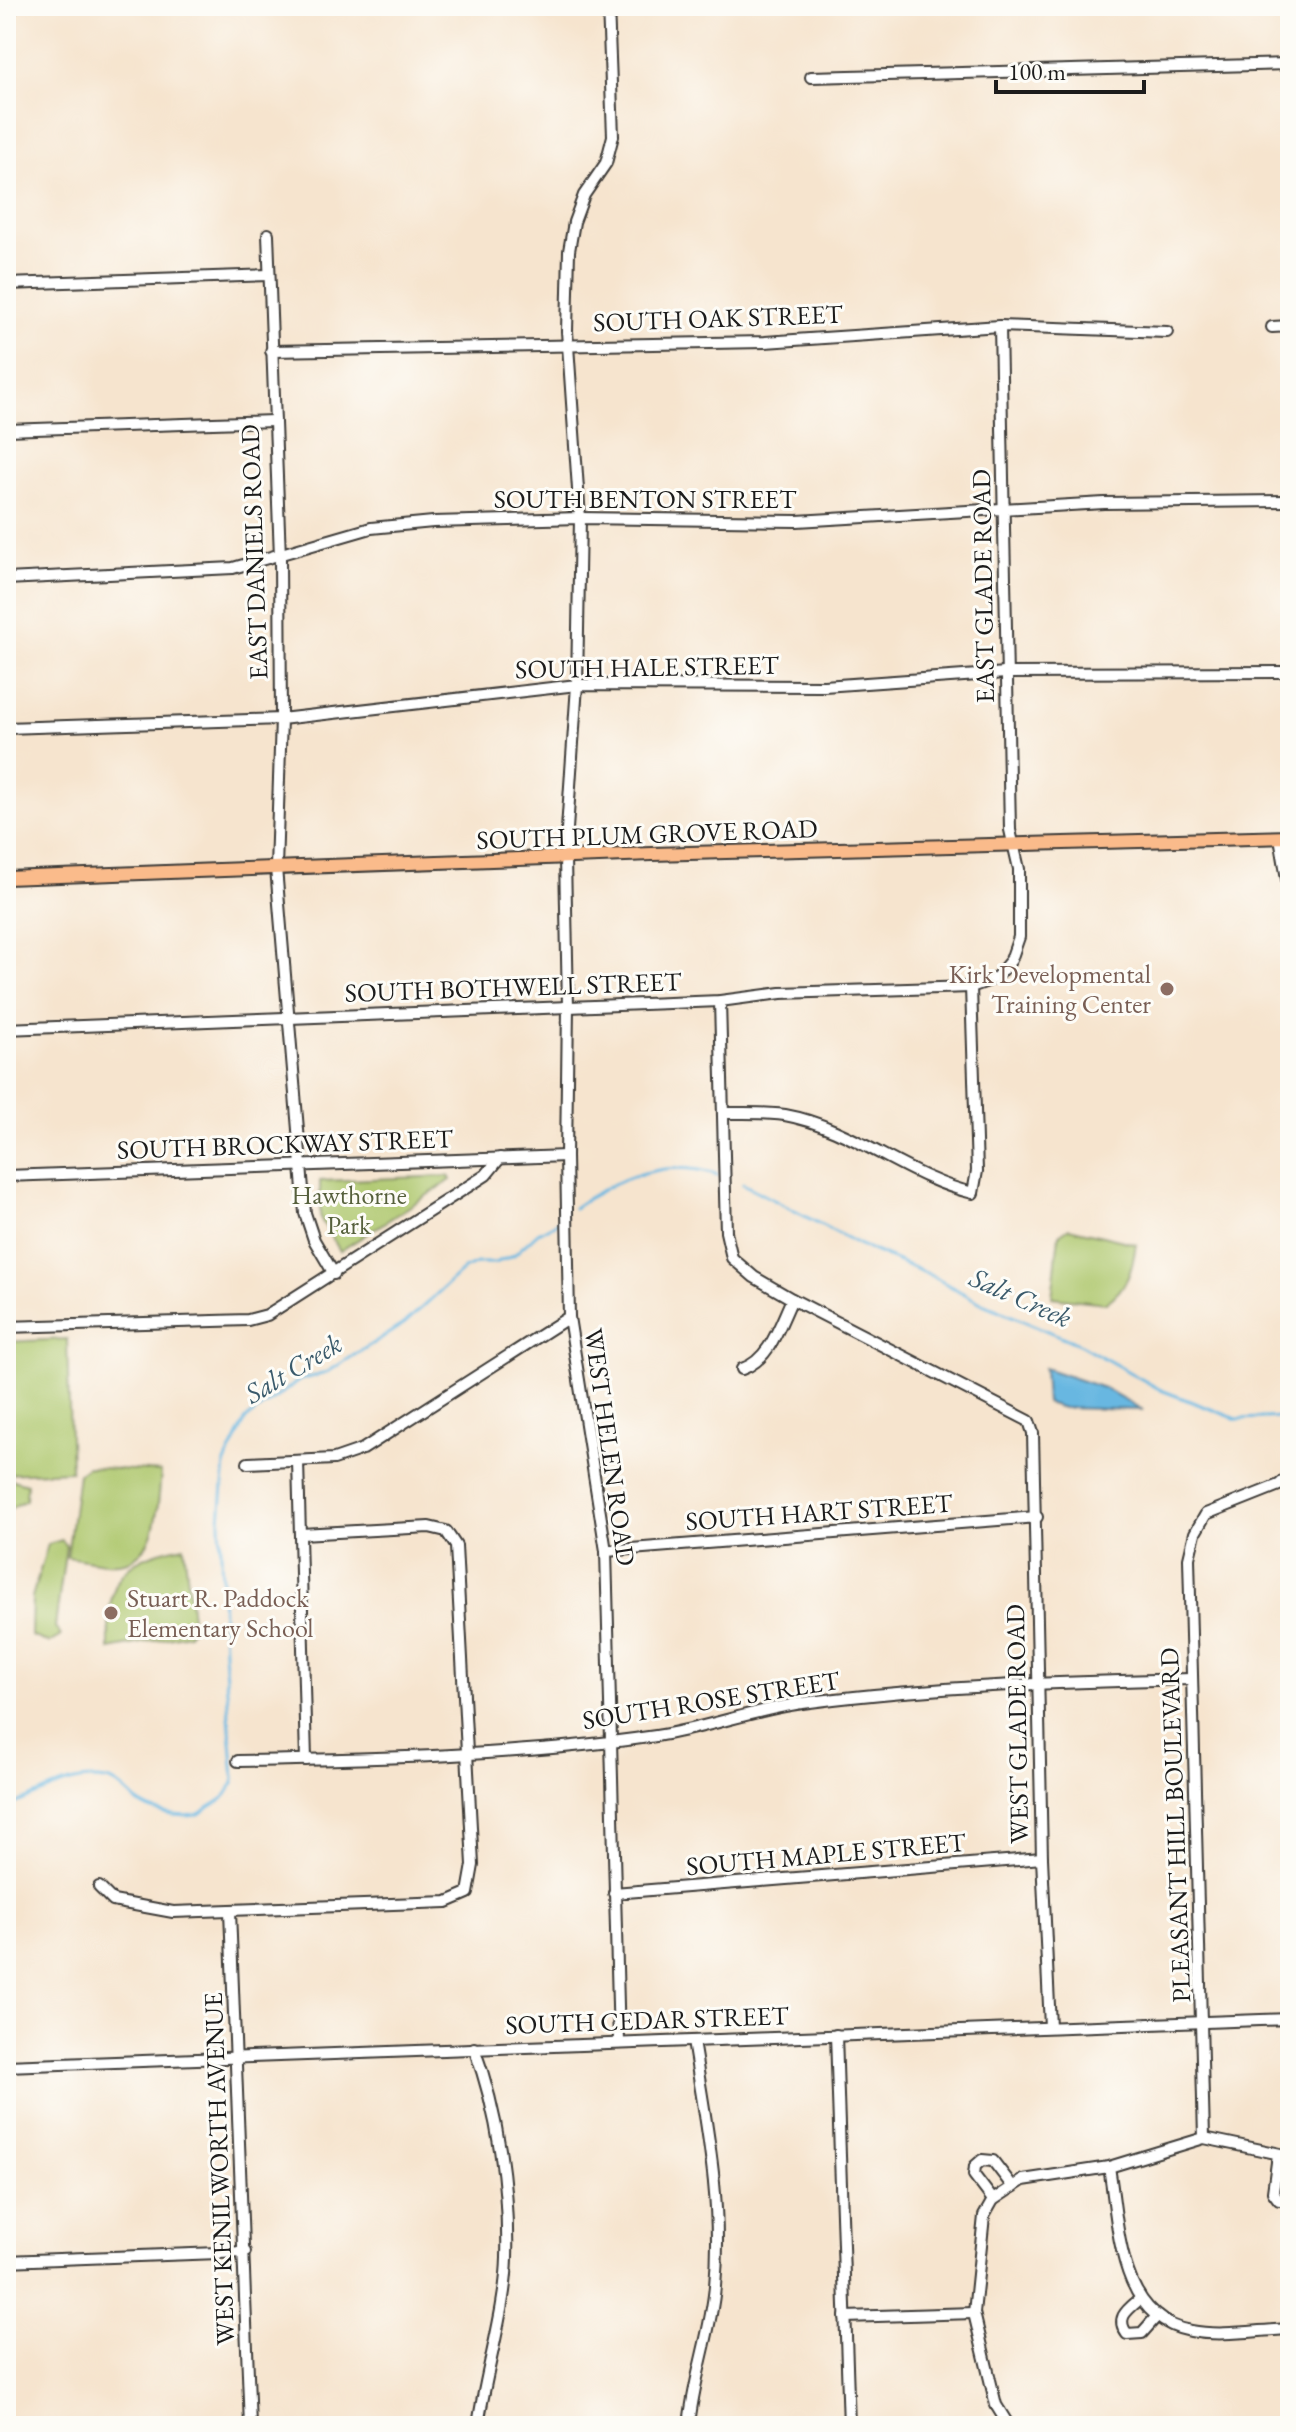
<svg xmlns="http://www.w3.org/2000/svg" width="1296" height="2432" font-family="'EB Garamond',serif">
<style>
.green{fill:#aec76d;stroke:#657244;stroke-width:2}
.water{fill:#67b7e1;stroke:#426a7e;stroke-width:2}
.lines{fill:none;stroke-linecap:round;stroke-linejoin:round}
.stream{stroke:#67b7e1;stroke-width:3}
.minor-casing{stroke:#3d3a37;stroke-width:14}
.major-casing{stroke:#3d3a37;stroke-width:16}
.minor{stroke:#fff;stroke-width:10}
.major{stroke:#fabb8b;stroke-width:12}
.rail-casing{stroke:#1c1c1c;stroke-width:6}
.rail{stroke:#fdfcf7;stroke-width:3;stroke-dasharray:9;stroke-linecap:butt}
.education-dot{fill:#8d6e63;stroke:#fdfcf7;stroke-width:3}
.labels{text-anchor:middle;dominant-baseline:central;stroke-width:6;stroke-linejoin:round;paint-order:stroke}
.street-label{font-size:26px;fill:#1c1c1c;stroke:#fdfcf7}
.education-label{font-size:26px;fill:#785e54;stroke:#fdfcf7;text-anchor:end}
.park-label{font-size:26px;fill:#56603c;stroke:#fdfcf7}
.water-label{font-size:28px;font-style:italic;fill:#3a5a6b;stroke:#fdfcf7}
</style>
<rect width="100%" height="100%" fill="#fdfcf7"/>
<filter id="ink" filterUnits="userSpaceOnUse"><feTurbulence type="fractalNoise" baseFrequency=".0125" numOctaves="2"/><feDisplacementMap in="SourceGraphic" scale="16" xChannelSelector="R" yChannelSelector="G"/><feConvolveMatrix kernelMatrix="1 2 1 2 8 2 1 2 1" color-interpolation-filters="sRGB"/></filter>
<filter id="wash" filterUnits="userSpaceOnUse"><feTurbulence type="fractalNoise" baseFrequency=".006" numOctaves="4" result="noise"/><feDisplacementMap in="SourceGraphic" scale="32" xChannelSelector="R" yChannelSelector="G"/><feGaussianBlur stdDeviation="1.8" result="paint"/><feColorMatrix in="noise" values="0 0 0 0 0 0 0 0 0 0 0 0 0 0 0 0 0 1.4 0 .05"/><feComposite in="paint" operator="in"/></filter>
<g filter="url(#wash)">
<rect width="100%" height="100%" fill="#f6e4ce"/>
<g class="green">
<polygon points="449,1176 451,1180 340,1251 320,1218 320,1181"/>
<path d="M 1069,1228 L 1136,1244 C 1132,1271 1128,1287 1106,1303 L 1052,1297 L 1059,1235 Z"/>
<polygon points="67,1339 71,1471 6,1474 6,1342"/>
<path d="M 87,1467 L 161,1472 C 158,1502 159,1559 119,1563 C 103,1565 83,1559 67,1557 L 78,1474 Z"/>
<polygon points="6,1478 27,1484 26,1500 6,1511"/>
<polygon points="62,1540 66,1546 55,1627 61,1636 49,1643 31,1636 32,1597 48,1544"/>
<path d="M 184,1546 L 193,1627 L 188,1634 L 109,1649 C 108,1582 113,1560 184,1546 Z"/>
</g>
<polygon class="water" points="1044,1368 1104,1388 1143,1410 1063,1408 1046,1403"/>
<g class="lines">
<g class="stream">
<polyline points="743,1184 862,1246 928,1274 983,1304 1079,1344 1161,1390 1237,1419 1290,1417"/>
<path d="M 574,1208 C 615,1178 668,1157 718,1175"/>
<path d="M 6,1807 C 39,1796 69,1774 106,1780 C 118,1782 127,1793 136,1801 C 149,1812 178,1818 195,1815 C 202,1814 206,1809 211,1806 C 225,1798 230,1795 234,1779 L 224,1653 L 220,1520 L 225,1463 L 246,1419 L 300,1380 L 326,1373 L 405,1323 L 464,1269 L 477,1263 L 495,1263 L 514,1255 L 538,1233 L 560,1221"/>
</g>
</g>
</g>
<g filter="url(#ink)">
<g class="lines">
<g class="minor-casing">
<g id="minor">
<polyline points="608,6 613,136 606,163 584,195 574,222 569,251 567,331 580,518 577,685 565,858 568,1007 566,1156 569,1317 606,1551 619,2043"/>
<polyline points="811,77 1290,64"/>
<polyline points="268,234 280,557 281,719 276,868 305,1213 314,1240 334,1274"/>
<polyline points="6,284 269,275"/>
<polyline points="1272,327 1290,326"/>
<polyline points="271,351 765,342 1000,326 1167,332"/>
<polyline points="6,430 273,421"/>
<polyline points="6,579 233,568 371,528 433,522 580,518 797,521 1104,503 1290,501"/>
<polyline points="6,728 281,719 577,685 824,686 1006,673 1290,672"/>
<polyline points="1280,837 1290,897"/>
<polyline points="720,1001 726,1232 732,1258 754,1277 792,1299 1029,1421 1033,1433 1042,1858 1050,2027"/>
<polyline points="6,1029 720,1001 781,993 971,987 996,978 1011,960 1019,937 1019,869 1010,830 1000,326"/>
<path d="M 724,1113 C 744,1113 765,1112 785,1115 C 852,1127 907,1178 973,1193 L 977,1171 L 971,987"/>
<polyline points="6,1176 566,1156"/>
<polyline points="6,1327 248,1320 267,1315 486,1175 500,1158"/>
<path d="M 742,1369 C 770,1360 780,1324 792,1299"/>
<polyline points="298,1461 306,1760"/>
<polyline points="248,1463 334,1459 363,1449 569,1317"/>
<polyline points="606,1551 1037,1517"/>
<path d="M 238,1761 C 377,1759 518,1756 656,1736 C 708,1728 758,1708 810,1702 C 936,1686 1064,1682 1191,1679"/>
<polyline points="99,1887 113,1901 173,1912 447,1902 468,1893 473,1865 456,1546 446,1531 429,1527 301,1534"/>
<polyline points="614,1893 1042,1858"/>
<polyline points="230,1911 250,2426"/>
<polyline points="836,2035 849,2426"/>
<path d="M 474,2048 C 498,2112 509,2189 507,2258 C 506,2307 485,2375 478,2426"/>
<polyline points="6,2066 1290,2019"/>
<polyline points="1204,2138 1189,1558 1195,1533 1206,1514 1279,1485 1290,1475"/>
<polyline points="1278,2155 1273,2192 1279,2200 1290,2200"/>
<path d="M 1109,2167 C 1119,2224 1117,2318 1191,2331 C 1222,2337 1258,2330 1290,2329"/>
<polyline points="993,2200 974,2175 975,2166 982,2160 993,2161 1013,2187"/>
<polyline points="6,2261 245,2252"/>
<path d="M 1140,2299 C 1127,2310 1115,2318 1127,2334 L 1142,2333 L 1157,2316"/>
<polyline points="845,2317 974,2313"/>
<path d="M 689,2426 C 693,2379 711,2333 715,2286 C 723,2203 706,2123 693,2041"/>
<polyline points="1009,2426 996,2405 974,2313 984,2216 993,2200 1023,2180 1109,2167 1204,2138 1290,2156"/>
</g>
</g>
<g class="major-casing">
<polyline id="major" points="6,878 652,854 1290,837"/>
</g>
<use href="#minor" class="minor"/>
<use href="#major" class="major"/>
<g class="rail-casing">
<polyline id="rail" points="6,28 18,6"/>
</g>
<use href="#rail" class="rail"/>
</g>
</g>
<g class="education-dot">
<circle cx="1167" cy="989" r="8"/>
<circle cx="111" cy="1613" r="8"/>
</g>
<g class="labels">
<g class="street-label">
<text transform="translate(718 318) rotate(-2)">SOUTH OAK STREET</text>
<text x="645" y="499">SOUTH BENTON STREET</text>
<text transform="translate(254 552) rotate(-92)">EAST DANIELS ROAD</text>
<text transform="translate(983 586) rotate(-91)">EAST GLADE ROAD</text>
<text transform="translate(647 667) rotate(-1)">SOUTH HALE STREET</text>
<text transform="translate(647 834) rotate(-2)">SOUTH PLUM GROVE ROAD</text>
<text transform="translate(513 987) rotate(-2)">SOUTH BOTHWELL STREET</text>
<text transform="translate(285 1144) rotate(-2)">SOUTH BROCKWAY STREET</text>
<text transform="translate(610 1447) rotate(82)">WEST HELEN ROAD</text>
<text transform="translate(819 1512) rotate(-4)">SOUTH HART STREET</text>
<text transform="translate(711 1700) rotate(-9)">SOUTH ROSE STREET</text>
<text transform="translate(1017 1724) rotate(-91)">WEST GLADE ROAD</text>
<text transform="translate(1175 1825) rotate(-92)">PLEASANT HILL BOULEVARD</text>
<text transform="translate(826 1854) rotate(-5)">SOUTH MAPLE STREET</text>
<text transform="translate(647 2020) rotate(-2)">SOUTH CEDAR STREET</text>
<text transform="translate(219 2169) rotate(-92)">WEST KENILWORTH AVENUE</text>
</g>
<g class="education-label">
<text x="1151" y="974">Kirk Developmental<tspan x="1151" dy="30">Training Center</tspan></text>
<text x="127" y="1598" text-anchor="start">Stuart R. Paddock<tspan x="127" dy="30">Elementary School</tspan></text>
</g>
<g class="park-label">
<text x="349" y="1195">Hawthorne<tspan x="349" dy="30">Park</tspan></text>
</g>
<g class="water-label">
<text transform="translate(1021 1297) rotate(24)">Salt Creek</text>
<text transform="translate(293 1368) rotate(-31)">Salt Creek</text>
</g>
</g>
<rect width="1296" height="2432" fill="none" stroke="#fdfcf7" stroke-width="32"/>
<path d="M996 80v12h148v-12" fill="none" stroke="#1c1c1c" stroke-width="4"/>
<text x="1008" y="80" font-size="24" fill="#1c1c1c" stroke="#fdfcf7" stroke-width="6" paint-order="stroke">100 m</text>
</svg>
